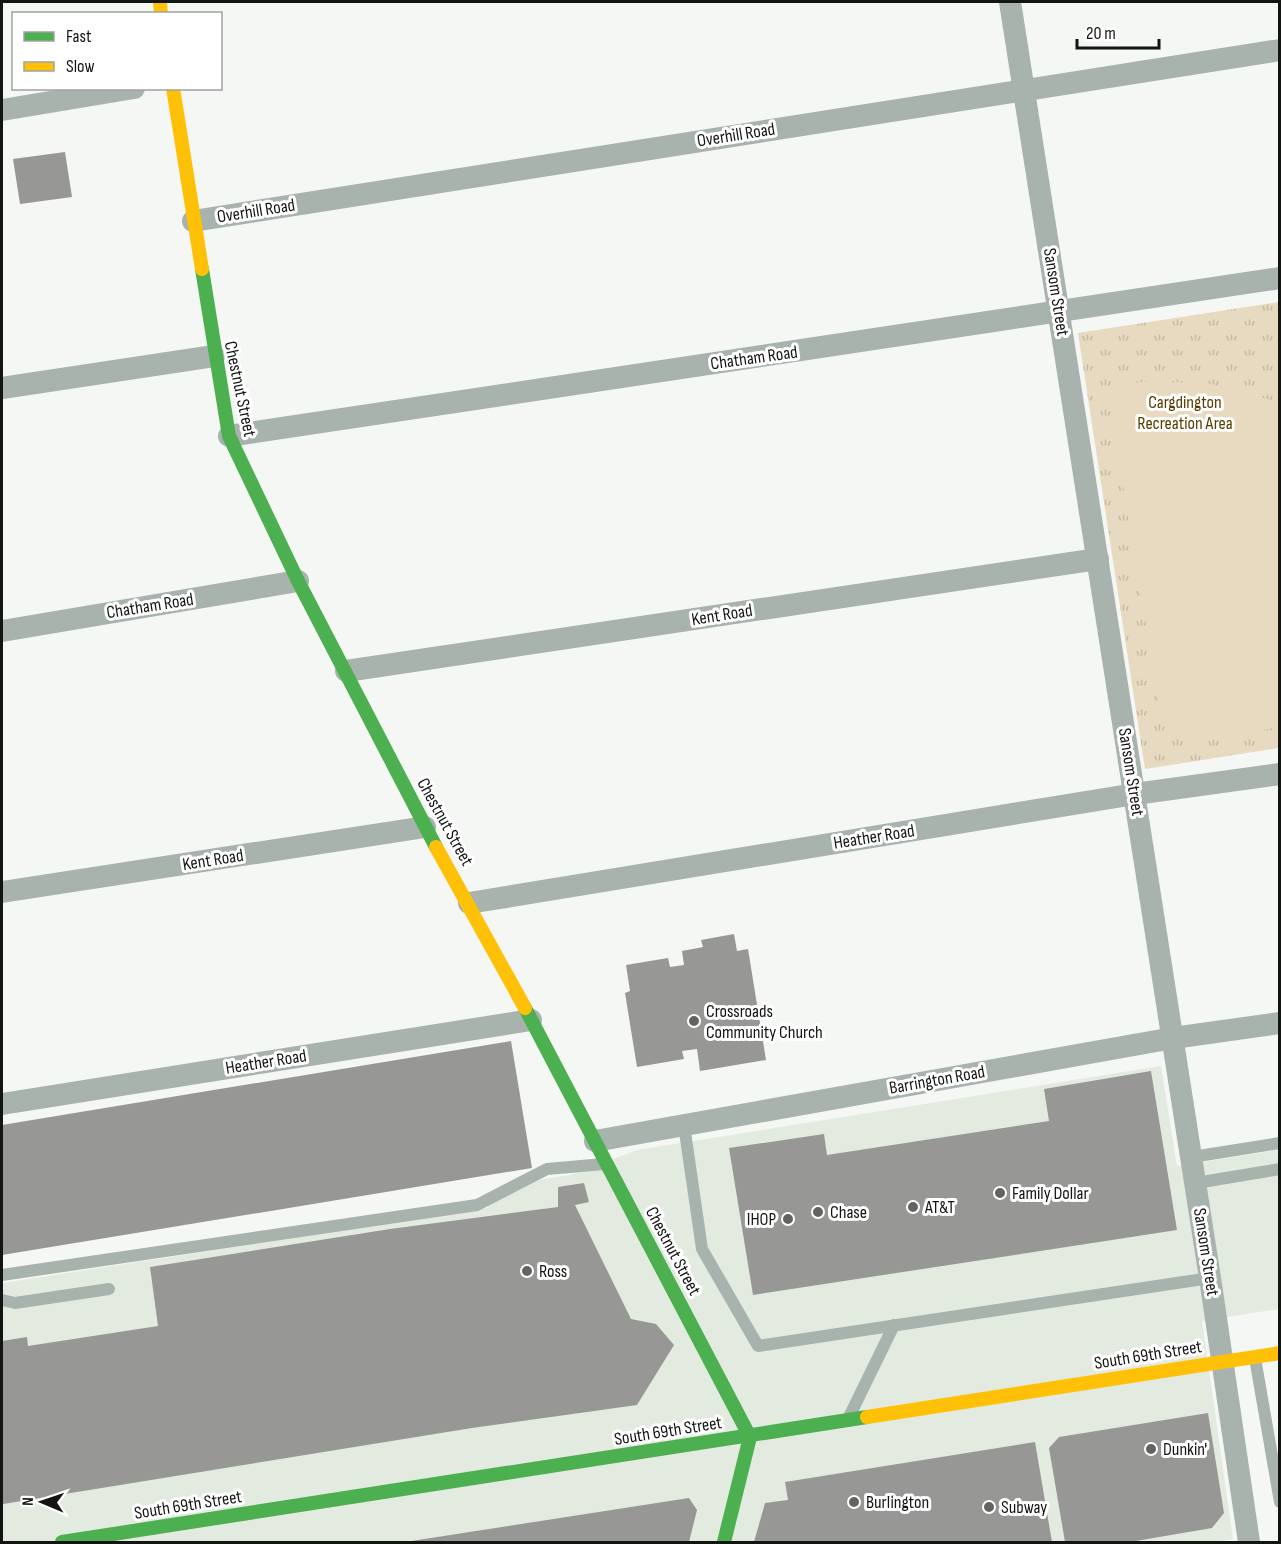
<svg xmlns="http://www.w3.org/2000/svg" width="1281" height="1544" font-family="'Sofia Sans Condensed',sans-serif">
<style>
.built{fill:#e3ebe1}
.grass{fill:url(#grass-tufts)}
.pitch{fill:#e8dac0}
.building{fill:#979895}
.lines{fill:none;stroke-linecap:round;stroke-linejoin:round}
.lane{stroke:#a9b3ae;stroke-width:12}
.street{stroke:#a9b3ae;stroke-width:22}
.fast{stroke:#4caf50;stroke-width:14}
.slow{stroke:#ffc107;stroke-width:14}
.poi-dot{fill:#626461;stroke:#fff;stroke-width:2}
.labels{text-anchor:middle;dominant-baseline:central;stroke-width:6;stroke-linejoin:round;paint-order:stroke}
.street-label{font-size:18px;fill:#131513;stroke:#fff}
.park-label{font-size:18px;fill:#593c01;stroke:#fff}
.poi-label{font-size:18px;fill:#131513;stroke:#fff;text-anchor:start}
</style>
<defs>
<pattern id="grass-tufts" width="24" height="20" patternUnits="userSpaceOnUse" patternTransform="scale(1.5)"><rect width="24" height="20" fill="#e8dac0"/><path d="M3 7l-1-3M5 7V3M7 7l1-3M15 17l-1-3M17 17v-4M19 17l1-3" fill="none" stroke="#c6baa4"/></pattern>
</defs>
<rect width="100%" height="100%" fill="#f4f7f3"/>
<polygon class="built" points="1161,1066 1177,1166 1279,1150 1279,1309 1202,1321 1233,1539 1218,1542 2,1542 2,1283 487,1208 506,1185 570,1175 637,1150"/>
<polygon class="grass" points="1279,302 1279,748 1145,769 1078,333"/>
<polygon class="pitch" points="1151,381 1211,384 1279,402 1279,727 1188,742 1163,726 1107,390 1112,385"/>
<g class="building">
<polygon points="65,152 72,197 20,204 13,159"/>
<polygon points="734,934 737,951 748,949 766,1060 700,1071 697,1049 682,1051 684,1059 637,1067 625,993 630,991 626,965 668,958 670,967 684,965 682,951 703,947 701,940"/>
<polygon points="511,1041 532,1168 2,1255 2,1125"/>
<polygon points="1151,1071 1177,1230 753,1295 729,1148 824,1134 827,1155 1049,1121 1044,1089"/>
<polygon points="584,1183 589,1202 575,1205 631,1319 656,1324 674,1345 637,1405 472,1428 3,1504 2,1341 27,1337 28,1346 158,1326 150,1267 390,1229 558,1207 558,1187"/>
<polygon points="1208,1413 1224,1513 1212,1528 1130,1542 1065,1542 1049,1448 1059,1437"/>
<polygon points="1035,1442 1052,1542 754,1542 765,1503 788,1500 785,1482"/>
<polygon points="689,1498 697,1510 689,1542 405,1542"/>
</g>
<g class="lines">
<g class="lane">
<polyline points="684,1125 702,1249 758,1346 1210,1278"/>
<polyline points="1192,1157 1280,1143"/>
<polyline points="1196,1183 1280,1169"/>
<polyline points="2,1275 477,1205 547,1169 604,1164"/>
<polyline points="2,1300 15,1303 109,1289"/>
<polyline points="1255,1358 1280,1502"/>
<polyline points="850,1415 894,1325"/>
</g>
<g class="street">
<polyline points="1010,2 1210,1278 1249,1542"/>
<polyline points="2,110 134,88"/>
<polyline points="193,221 1280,50"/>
<polyline points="2,388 214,356"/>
<polyline points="229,436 1280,278"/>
<polyline points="2,631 298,581"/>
<polyline points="346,671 1098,559"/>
<polyline points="2,892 425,827"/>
<polyline points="469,903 1135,794 1280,774"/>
<polyline points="2,1104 531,1020"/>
<polyline points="595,1141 1173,1038 1280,1023"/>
</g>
<g class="fast">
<polyline points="202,269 229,436 298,581 436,847"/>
<polyline points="525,1008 750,1437 724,1542"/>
<polyline points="62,1542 867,1417"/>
</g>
<g class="slow">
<polyline points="160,2 161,14"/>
<polyline points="173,88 202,269"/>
<polyline points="436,847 525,1008"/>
<polyline points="867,1417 1280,1353"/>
</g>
</g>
<g class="poi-dot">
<circle cx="694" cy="1021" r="6"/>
<circle cx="1000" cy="1193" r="6"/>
<circle cx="913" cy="1207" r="6"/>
<circle cx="818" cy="1212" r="6"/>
<circle cx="788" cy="1219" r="6"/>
<circle cx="527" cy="1271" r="6"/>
<circle cx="1151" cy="1449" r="6"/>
<circle cx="854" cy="1502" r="6"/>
<circle cx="989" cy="1507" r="6"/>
</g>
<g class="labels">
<g class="street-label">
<text transform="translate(736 135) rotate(-9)">Overhill Road</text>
<text transform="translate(256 211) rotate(-9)">Overhill Road</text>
<text transform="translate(1056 292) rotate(81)">Sansom Street</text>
<text transform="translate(754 358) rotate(-8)">Chatham Road</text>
<text transform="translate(240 389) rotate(78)">Chestnut Street</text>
<text transform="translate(150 606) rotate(-9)">Chatham Road</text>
<text transform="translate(722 615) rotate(-9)">Kent Road</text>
<text transform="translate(1131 772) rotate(81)">Sansom Street</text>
<text transform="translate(445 822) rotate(61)">Chestnut Street</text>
<text transform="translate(874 837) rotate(-9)">Heather Road</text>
<text transform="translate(213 860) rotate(-9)">Kent Road</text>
<text transform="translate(266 1062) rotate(-9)">Heather Road</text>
<text transform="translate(937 1080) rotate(-10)">Barrington Road</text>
<text transform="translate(673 1251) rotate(62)">Chestnut Street</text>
<text transform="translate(1206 1252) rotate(81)">Sansom Street</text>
<text transform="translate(1148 1355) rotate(-9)">South 69th Street</text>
<text transform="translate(668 1431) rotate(-9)">South 69th Street</text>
<text transform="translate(188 1505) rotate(-9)">South 69th Street</text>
</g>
<g class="park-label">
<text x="1185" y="402">Cargdington<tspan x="1185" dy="21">Recreation Area</tspan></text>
</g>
<g class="poi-label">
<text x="706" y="1011">Crossroads<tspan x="706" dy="21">Community Church</tspan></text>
<text x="1012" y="1193">Family Dollar</text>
<text x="925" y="1207">AT&amp;T</text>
<text x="830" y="1212">Chase</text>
<text x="776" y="1219" text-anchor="end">IHOP</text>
<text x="539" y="1271">Ross</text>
<text x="1163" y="1449">Dunkin'</text>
<text x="866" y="1502">Burlington</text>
<text x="1001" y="1507">Subway</text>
</g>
</g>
<rect width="1281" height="1544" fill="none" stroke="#131513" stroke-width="6"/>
<rect x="12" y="12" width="210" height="78" fill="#ffffff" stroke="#a1a1a1" stroke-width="1.5"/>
<rect x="24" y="32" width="30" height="9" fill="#4caf50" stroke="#a1a1a1" stroke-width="1.5"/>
<text x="66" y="42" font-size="18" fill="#131513">Fast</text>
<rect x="24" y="62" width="30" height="9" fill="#ffc107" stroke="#a1a1a1" stroke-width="1.5"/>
<text x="66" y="72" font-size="18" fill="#131513">Slow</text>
<g transform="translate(42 1502) rotate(272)" stroke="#ffffff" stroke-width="4.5" paint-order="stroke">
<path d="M0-4.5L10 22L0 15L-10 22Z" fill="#131513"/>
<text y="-9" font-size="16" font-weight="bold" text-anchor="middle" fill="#131513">N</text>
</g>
<path d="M1077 39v9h82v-9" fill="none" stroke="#131513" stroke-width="3"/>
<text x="1086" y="39" font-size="18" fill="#131513" stroke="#ffffff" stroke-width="4.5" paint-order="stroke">20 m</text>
</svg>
